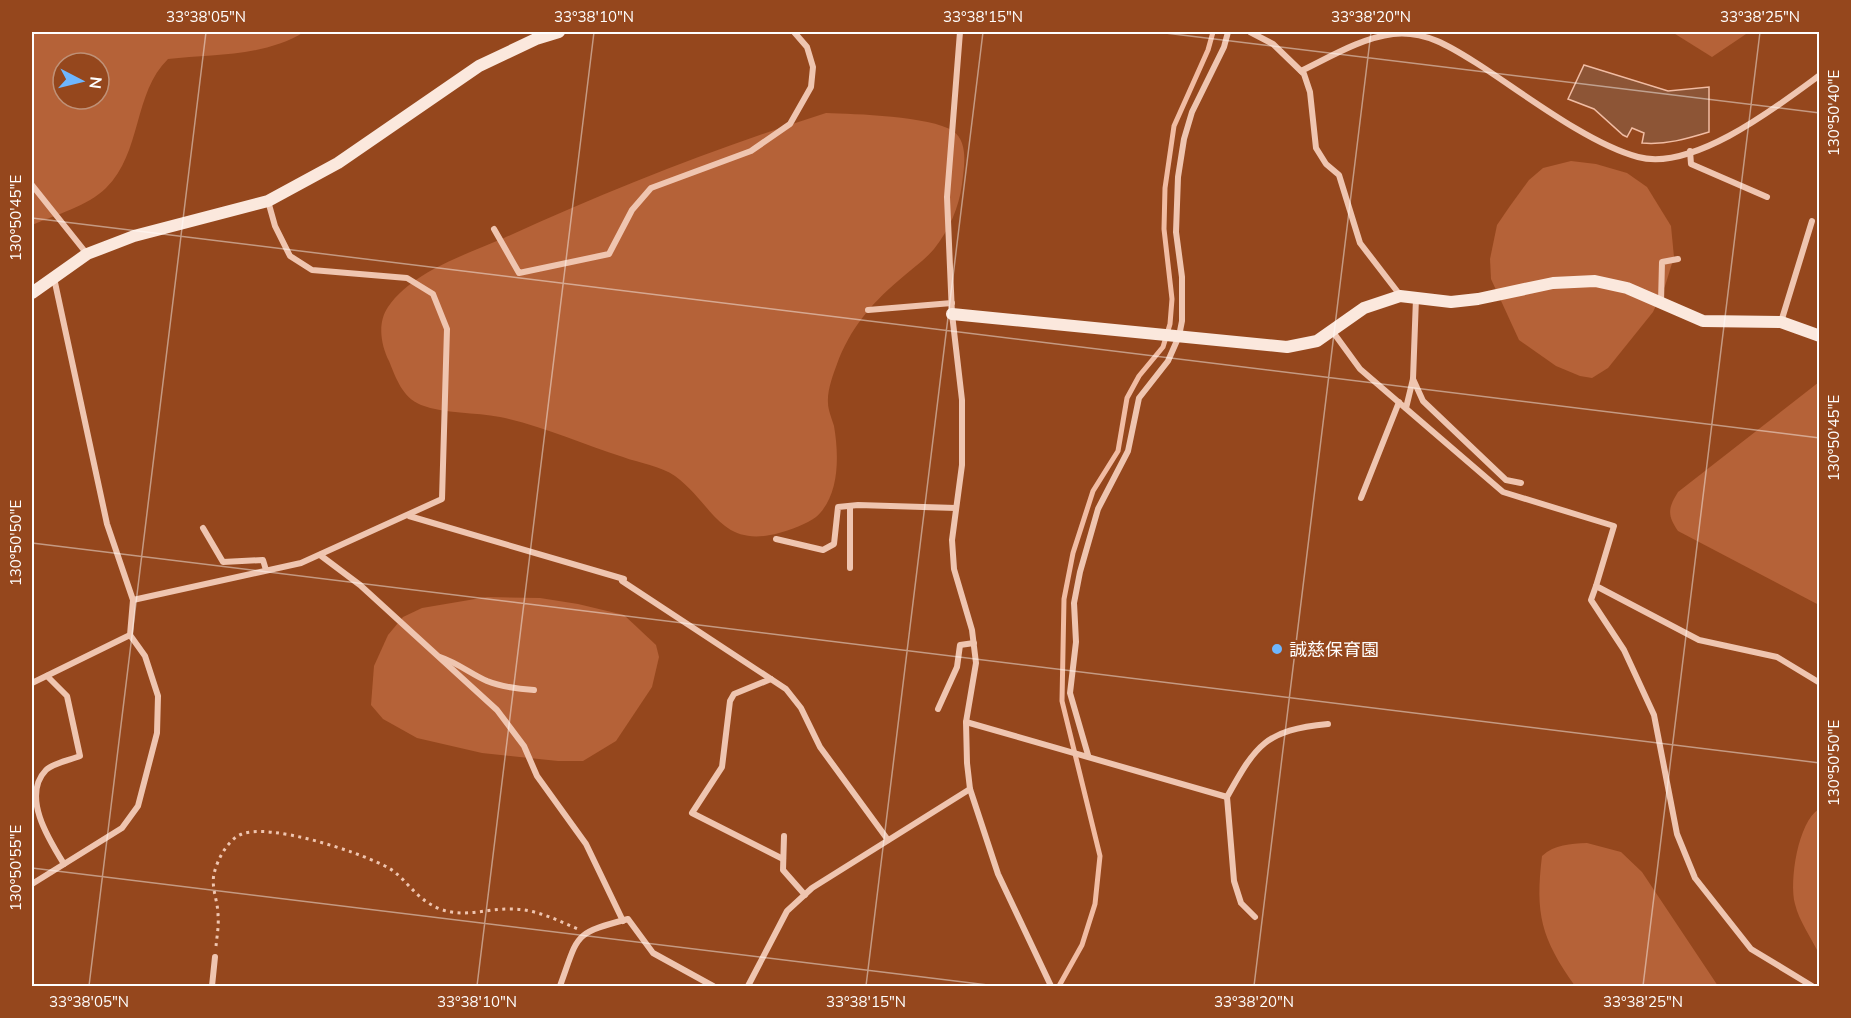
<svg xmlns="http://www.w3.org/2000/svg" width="1851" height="1018" font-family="Mulish,'Noto Sans JP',sans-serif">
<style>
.green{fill:#b56238;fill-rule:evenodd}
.water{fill:#8d5536;stroke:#f1bca3;stroke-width:1.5}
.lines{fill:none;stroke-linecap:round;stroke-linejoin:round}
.stream{stroke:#f1bca3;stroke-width:5}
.path{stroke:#efc5b0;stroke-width:3;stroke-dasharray:3 4.5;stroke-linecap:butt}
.street{stroke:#efc5b0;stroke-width:6}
.secondary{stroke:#fbe8dd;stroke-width:12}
.ticks{fill:none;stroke:#fff;stroke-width:1.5;stroke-opacity:0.45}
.poi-dot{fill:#6eb6fe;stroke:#95471d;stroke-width:2}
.labels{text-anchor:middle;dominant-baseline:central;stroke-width:4.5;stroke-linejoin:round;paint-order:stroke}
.poi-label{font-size:18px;fill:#fff;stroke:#95471d;text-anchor:start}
.neatline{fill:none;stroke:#fff;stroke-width:2}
.ticks-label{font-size:15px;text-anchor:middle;fill:#fff}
</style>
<rect width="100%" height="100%" fill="#95471d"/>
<g class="green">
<path d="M 32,32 L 304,32 C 264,57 212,54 168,59 C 133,93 142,153 106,188 C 88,206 55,215 32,225 ZM 63,63 L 99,63 L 99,99 L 63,99 Z"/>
<polygon points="1672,32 1749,32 1712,57"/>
<path d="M 826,113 C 855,114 930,116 953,131 C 969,142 964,168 962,184 C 959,208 949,230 934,249 C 924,261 910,270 898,281 C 870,305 850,329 837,364 C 833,375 827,391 828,403 C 828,410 832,419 834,426 C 839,455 840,496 816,517 C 807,524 790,530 779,533 C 720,549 714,505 675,476 C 661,466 639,463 623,457 C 582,444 542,426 500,417 C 475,412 445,414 421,405 C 402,397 396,378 389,361 C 381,345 377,323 388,307 C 413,271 465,255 504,238 C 609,190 716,148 826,113 Z"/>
<polygon points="1571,161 1596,164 1627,173 1647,187 1671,226 1674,257 1665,286 1653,312 1608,368 1592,378 1580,376 1556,366 1519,340 1491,279 1490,259 1497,225 1510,206 1529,180 1543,168"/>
<path d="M 1819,382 L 1819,605 L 1678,531 C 1667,515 1668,508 1678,492 Z"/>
<polygon points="487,597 540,598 578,604 624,615 656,645 659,657 652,687 616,741 583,761 558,761 482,753 417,738 383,719 371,705 374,666 388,635 403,617 422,608"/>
<path d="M 1819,809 L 1819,954 C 1812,939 1799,921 1795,904 C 1789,881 1798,822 1819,809 Z"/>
<path d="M 1587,843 L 1621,852 L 1642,872 L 1718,986 L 1575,986 C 1541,938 1535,914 1542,856 C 1555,844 1570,844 1587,843 Z"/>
</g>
<path class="water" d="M 1584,65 L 1668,91 L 1709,87 L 1709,132 C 1686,139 1666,145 1642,143 L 1644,133 L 1632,128 L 1627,137 L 1623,135 L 1594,109 L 1568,99 Z"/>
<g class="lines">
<polyline class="stream" points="1059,986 1082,945 1095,904 1100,856 1062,701 1064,599 1073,553 1093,491 1118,451 1127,398 1139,376 1163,347 1170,324 1172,299 1164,229 1165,188 1174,126 1208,50 1213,32"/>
<path class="path" d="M 216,946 C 217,936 219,925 218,915 C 218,901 211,888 214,874 C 217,860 228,839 242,834 C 271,823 355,851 383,865 C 407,876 411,897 440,909 C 464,918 485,909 508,909 C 533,908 555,919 578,929"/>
<g class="street">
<polyline points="960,32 947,197 952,314 962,400 962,465 952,540 954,569 972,630 976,663 966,722 967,763 970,789 998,874 1051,986"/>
<polyline points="1250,32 1273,44 1304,74 1310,92 1316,148 1326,164 1339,175 1360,243 1400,295"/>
<path d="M 1301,71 C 1330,57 1361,38 1393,34 C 1427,30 1454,49 1481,66 C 1524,94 1589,144 1638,157 C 1693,172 1778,106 1820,75"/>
<polyline points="1690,151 1691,164 1767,197"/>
<polyline points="32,185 87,254"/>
<polyline points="494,229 519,273 609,254 632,210 651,188 751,151 790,124 811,87 813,67 807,47 794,32"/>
<polyline points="54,278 107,524 133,600 301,563 442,499 447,329 433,294 407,278 312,270 290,256 275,226 268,201"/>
<polyline points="1661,302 1662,262 1678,259"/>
<polyline points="868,310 952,303"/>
<polyline points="1781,322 1812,221"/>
<polyline points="1333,332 1360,369 1503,492 1614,526 1596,586 1699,640 1777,657 1820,683"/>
<polyline points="1413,379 1423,401 1506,480 1521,483"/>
<polyline points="1406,408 1413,379 1416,298"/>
<polyline points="1361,498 1399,402"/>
<polyline points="409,516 624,579 622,581 786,689 801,708 820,747 888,840"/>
<polyline points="203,528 223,562 263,560 266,570"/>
<polyline points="776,539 823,550 834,544 838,507 858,505 956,508"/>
<polyline points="320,555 360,585 497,710 524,746 537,776 586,844 623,921"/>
<polyline points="850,568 850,506"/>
<polyline points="1596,586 1591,600 1624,650 1654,715 1677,834 1695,878 1751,949 1812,986"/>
<path d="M 440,657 C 458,663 471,674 487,681 C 502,687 518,689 534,690"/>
<path d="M 47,676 L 67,696 L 80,756 C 70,760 53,763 46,770 C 21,796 49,840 64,864"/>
<polyline points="771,679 734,694 730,701 722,767 692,813 783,859"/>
<polyline points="32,683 130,635 133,600"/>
<polyline points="938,709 957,667 960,645 974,643"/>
<path d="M 966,722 L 1227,797 C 1256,745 1265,730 1328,724"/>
<polyline points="1088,755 1070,693 1076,642 1074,603 1080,572 1098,509 1128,451 1139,398 1168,361 1179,336 1182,321 1182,277 1176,232 1178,177 1184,139 1192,112 1224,47 1228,32"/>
<polyline points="1227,797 1234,881 1241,903 1255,917"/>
<polyline points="784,836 783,870 805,895"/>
<polyline points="32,884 122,828 138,806 157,733 158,696 145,656 130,635"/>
<polyline points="212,986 215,957"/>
<path d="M 560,986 C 579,934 572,934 628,919 L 653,953 L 713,986"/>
<polyline points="748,986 787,911 812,888 970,789"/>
</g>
<g class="secondary">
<polyline points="32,293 87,254 134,236 268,201 338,163 479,66 536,39 559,32"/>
<polyline points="952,314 1287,347 1317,341 1364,308 1400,296 1451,302 1478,299 1553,283 1595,281 1627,288 1703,321 1781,322 1820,336"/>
</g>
</g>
<path class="ticks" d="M 1157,32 L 1820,113M 32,218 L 1820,438M 32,543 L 1820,763M 32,868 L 996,986M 89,986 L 206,32M 477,986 L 594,32M 866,986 L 983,32M 1254,986 L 1371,32M 1643,986 L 1760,32"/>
<circle class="poi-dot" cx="1277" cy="649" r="6"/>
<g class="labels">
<g class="poi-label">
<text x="1289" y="649">誠慈保育園</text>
</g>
</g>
<rect width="1851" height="1018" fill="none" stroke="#95471d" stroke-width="66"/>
<g transform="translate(81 81) rotate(97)"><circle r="28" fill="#95471d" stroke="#bf9177" stroke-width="1.5"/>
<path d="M0-4.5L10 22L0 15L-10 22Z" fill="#6eb6fe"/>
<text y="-9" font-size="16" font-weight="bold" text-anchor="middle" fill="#ffffff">N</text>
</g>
<rect x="33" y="33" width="1785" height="952" class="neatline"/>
<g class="ticks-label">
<text x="206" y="22">33°38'05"N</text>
<text x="594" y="22">33°38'10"N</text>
<text x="983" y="22">33°38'15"N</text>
<text x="1371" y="22">33°38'20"N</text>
<text x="1760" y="22">33°38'25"N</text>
<text transform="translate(1834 113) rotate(-90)" y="5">130°50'40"E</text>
<text transform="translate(16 218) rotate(-90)" y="5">130°50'45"E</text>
<text transform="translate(1834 438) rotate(-90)" y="5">130°50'45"E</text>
<text transform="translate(16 543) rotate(-90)" y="5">130°50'50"E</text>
<text transform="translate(1834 763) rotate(-90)" y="5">130°50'50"E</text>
<text transform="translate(16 868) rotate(-90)" y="5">130°50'55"E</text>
<text x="89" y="1007">33°38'05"N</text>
<text x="477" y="1007">33°38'10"N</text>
<text x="866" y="1007">33°38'15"N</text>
<text x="1254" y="1007">33°38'20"N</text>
<text x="1643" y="1007">33°38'25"N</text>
</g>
</svg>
